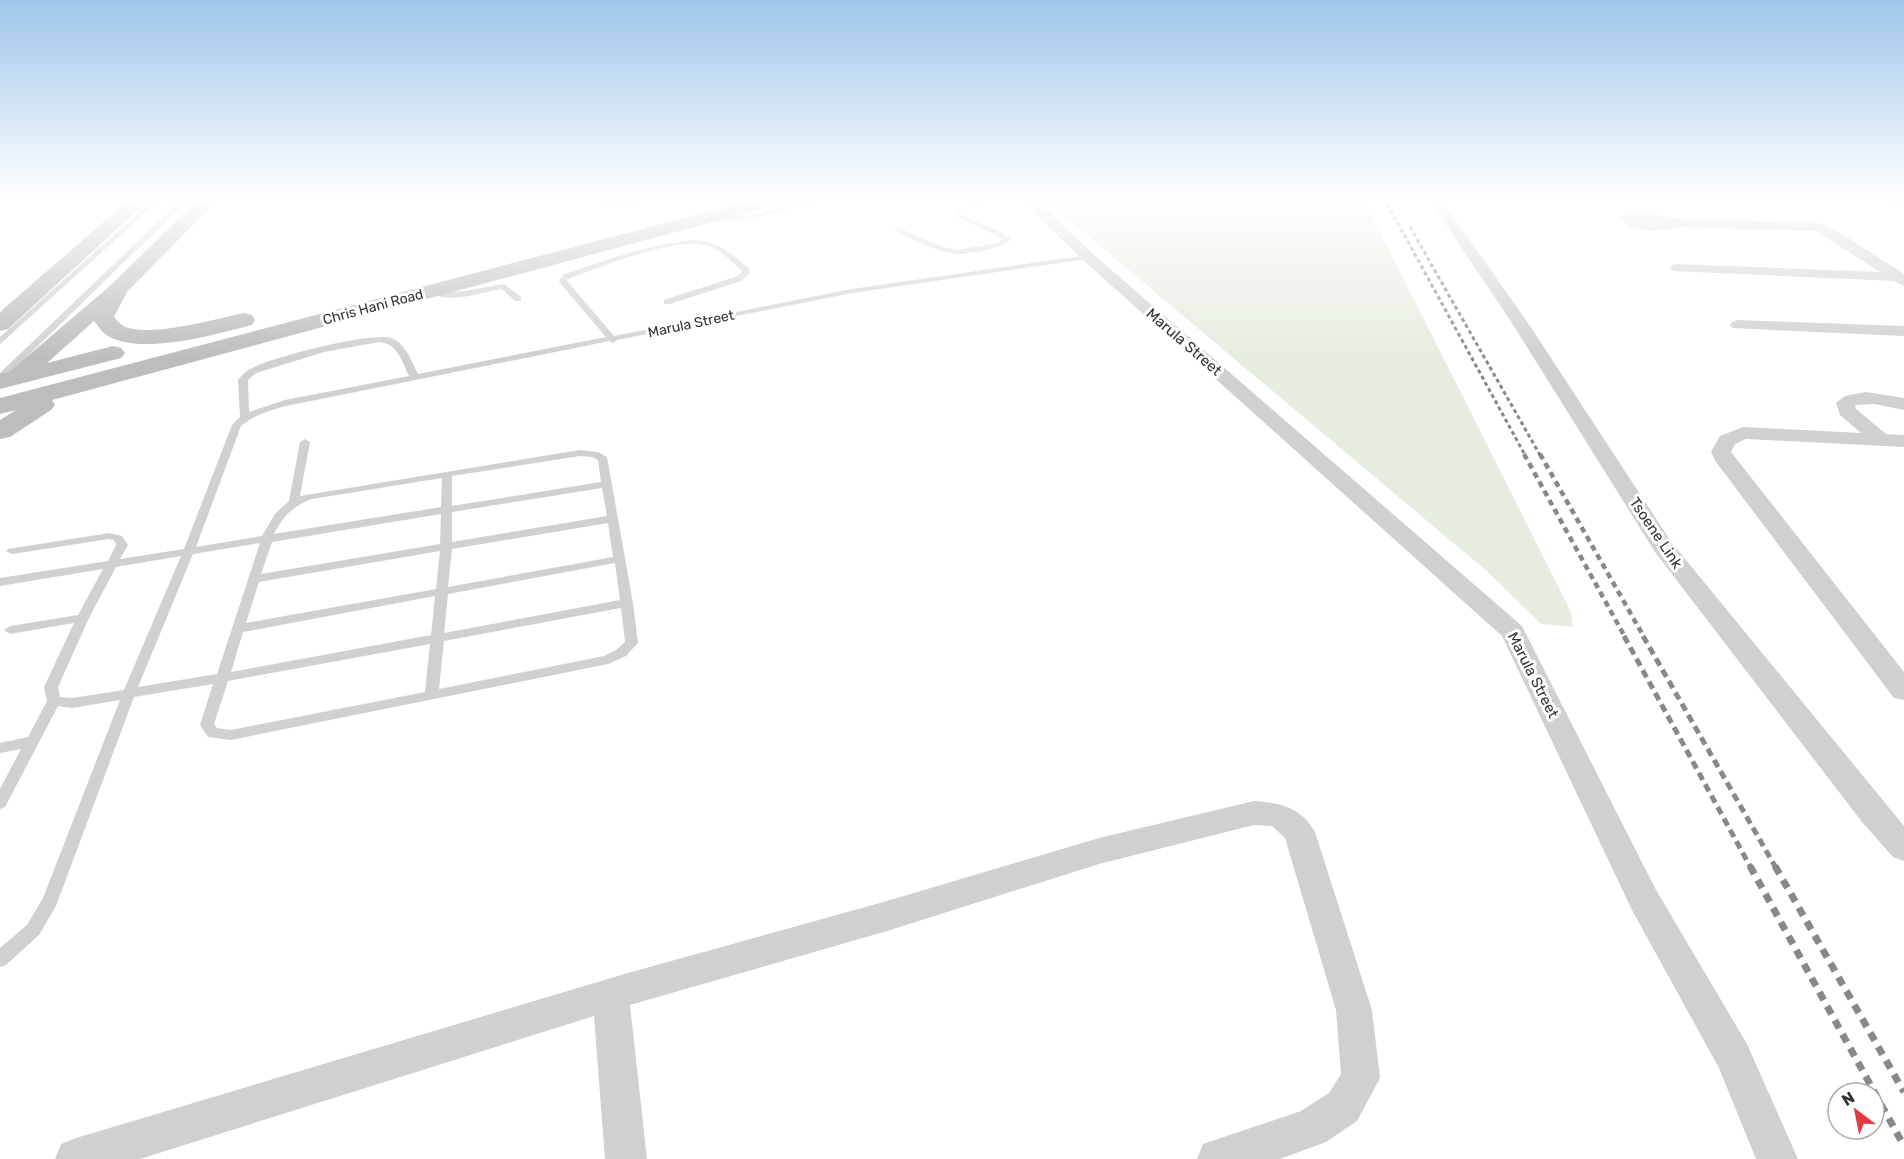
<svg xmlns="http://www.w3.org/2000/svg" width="1904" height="1159" font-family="Rubik,sans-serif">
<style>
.green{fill:#e6ecdf}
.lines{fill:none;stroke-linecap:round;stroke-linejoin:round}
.service{fill:#d0d0d0;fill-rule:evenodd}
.minor{fill:#d0d0d0;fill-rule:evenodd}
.secondary{fill:#bdbdbd;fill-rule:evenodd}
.rail-far3{stroke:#888;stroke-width:3;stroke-dasharray:4 3;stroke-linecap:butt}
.rail-far2{stroke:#888;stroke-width:4.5;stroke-dasharray:6 4.5;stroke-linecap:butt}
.rail-far1{stroke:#888;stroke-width:5;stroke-dasharray:8 5;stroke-linecap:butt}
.rail{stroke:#888;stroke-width:7;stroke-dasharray:9 7;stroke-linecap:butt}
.labels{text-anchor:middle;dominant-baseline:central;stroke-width:6;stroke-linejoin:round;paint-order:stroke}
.far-street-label{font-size:14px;fill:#333;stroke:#fff}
.street-label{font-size:15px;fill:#333;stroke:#fff}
</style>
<rect width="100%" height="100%" fill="#fff"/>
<polygon class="green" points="1043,198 1363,198 1571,612 1573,627 1541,624 1489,573"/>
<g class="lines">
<g class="service">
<polygon points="155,198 162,198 0,344 0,337"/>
<polygon points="183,198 190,198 3,380 0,381 0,373"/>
<polygon points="820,198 831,198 751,219 703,223 700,221 703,219 751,215"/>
<polygon points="975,198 981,198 982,201 973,206 969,206 969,204 976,200"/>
<path d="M 959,208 L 962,210 L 960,213 L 963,216 L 999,231 L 1011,239 C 1001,248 973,254 959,254 C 942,254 907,238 894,229 L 899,228 L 940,246 L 958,250 L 997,243 L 1003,239 L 959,218 L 953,213 Z"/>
<path d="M 694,240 C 719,242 730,253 749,268 L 749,274 L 741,281 L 670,304 L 664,304 L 664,300 L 735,277 L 742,273 L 742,271 C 732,262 721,250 709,246 C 678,235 601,267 570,278 L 567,281 L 614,336 L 852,289 L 1088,255 L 1092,257 L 1088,259 L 852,293 L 617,340 L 613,343 L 610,341 L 286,406 C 270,410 254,415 241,426 L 196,547 L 262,536 L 275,514 L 289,501 L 300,442 L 305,439 L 310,442 L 300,496 L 580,450 L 598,452 L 607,457 L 633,603 L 638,643 L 626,656 L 608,664 L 231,740 L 208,737 L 200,725 L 213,684 L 134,697 L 56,906 L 39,935 L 6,965 L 0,967 L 0,948 L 27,925 L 43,898 L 120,700 L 72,708 L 58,706 L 5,807 L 0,809 L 0,789 L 21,749 L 0,753 L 0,743 L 28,737 L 47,701 L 44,687 L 74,623 L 10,634 L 4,630 L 10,626 L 78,615 L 103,569 L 0,586 L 0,578 L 108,561 L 116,545 L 114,540 L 109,539 L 12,554 L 6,551 L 8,549 L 109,533 L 122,536 L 128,545 L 120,559 L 184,549 L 232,425 L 240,417 L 238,380 C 241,376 244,373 248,370 C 268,358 369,332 391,338 C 405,342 412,362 418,374 L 606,337 L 560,283 L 559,281 L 564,274 C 607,260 649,244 694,240 ZM 379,342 C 397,343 402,361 409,376 L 285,400 L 249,412 L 248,380 L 256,373 L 324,352 ZM 580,456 L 592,457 L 598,460 L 601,482 L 452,506 L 452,476 ZM 442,478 L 441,507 L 274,534 C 283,516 293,506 312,499 ZM 602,488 L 607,516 L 452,542 L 452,512 ZM 441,514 L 440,544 L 261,574 L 272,542 ZM 608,523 L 613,557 L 448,587 L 452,549 ZM 260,543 L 217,674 L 138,687 L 193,554 ZM 440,551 L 436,589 L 246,623 L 259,582 ZM 181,556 L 124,690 L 72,698 L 60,697 L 58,687 L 89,618 L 116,567 ZM 615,563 L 620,600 L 444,633 L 448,594 ZM 435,596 L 431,635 L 231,672 L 243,632 ZM 621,608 L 625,642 L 616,650 L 604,656 L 439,689 L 444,641 ZM 430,644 L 425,692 L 231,730 L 217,728 L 214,724 L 228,681 Z"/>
<path d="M 504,284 L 521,297 L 521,301 L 515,301 L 502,289 C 479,292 449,306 427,291 L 431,289 C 457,297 478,287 504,284 Z"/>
</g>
<g class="minor">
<path d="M 592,198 L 648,198 C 635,209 609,204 594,201 Z"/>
<polygon points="1020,198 1034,198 1093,254 1522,626 1656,890 1747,1044 1798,1159 1756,1159 1719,1068 1632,910 1502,636 1083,260"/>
<polygon points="1428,198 1440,198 1528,323 1672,543 1904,826 1904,861 1893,857 1862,822 1655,552 1512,323"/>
<polygon points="1886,198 1904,200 1904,209"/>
<path d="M 1637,211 L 1683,219 L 1818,223 L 1836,230 L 1904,274 L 1904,286 L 1894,281 L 1672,271 L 1670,268 L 1672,265 L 1677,264 L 1880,272 L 1816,231 L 1683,227 L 1653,231 L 1634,228 L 1618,219 L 1620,216 ZM 1638,219 L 1657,222 L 1636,220 Z"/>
<polygon points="1738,320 1904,326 1904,336 1732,328 1730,325 1732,322"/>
<polygon points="1866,392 1904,398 1904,410 1874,404 1855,405 1856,409 1886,434 1904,435 1904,447 1746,439 1735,444 1731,452 1904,672 1904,700 1894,698 1716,462 1711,452 1720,436 1743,427 1861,433 1840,415 1836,403 1845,396"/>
<path d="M 1254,801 C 1280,803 1301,807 1315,832 L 1372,1010 L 1380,1078 L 1357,1121 L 1326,1142 L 1280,1159 L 1197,1159 L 1203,1144 L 1301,1111 L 1329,1093 L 1341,1074 L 1336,1010 L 1285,838 L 1272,826 L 1254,825 L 1099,864 L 887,931 L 630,1005 L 647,1159 L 605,1159 L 594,1016 L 140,1159 L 55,1159 L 61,1144 L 76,1138 L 628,973 L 887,901 L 1099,838 Z"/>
</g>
<g class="secondary">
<polygon points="131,198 151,198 8,329 0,331 0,312"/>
<path d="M 200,198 L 219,198 L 127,292 L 114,317 C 118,322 123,327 129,328 C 156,336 215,319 244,313 L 252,315 L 255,320 L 252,325 C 215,334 146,355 110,337 C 103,334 99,327 94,321 L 47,363 L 113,346 L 121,348 L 125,353 L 121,358 L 0,389 L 0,374 L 8,373 L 111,285 Z"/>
<polygon points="760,198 790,198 787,202 52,400 55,405 51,410 10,437 0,439 0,420 16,410 0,414 0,398"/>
</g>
<g class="rail-far3">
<polyline points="1384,198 1525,455"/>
<polyline points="1410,227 1540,455"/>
</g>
<g class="rail-far2">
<polyline points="1524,454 1625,637"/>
<polyline points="1540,454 1644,637"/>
</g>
<g class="rail-far1">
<polyline points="1624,636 1751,868"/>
<polyline points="1643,636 1776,868"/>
</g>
<g class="rail">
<polyline points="1750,866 1904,1146"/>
<polyline points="1775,866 1904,1092"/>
</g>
</g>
<linearGradient id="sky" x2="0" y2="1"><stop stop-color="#9ec6ea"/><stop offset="0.55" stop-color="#fff"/><stop offset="1" stop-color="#fff" stop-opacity="0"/></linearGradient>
<rect width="1904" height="360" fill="url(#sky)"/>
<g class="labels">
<g class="far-street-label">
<text transform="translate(373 307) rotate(-15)">Chris Hani Road</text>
<text transform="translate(691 324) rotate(-12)">Marula Street</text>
</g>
<g class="street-label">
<text transform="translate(1184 342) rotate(41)">Marula Street</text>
<text transform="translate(1656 533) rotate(56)">Tsoene Link</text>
<text transform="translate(1533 675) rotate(63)">Marula Street</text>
</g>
</g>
<g transform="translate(1856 1111) rotate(328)"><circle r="28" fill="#ffffff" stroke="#adadad" stroke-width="1.5"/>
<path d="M0-4.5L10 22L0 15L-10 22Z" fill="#e63946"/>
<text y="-9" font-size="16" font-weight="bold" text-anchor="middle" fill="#333333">N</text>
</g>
</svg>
